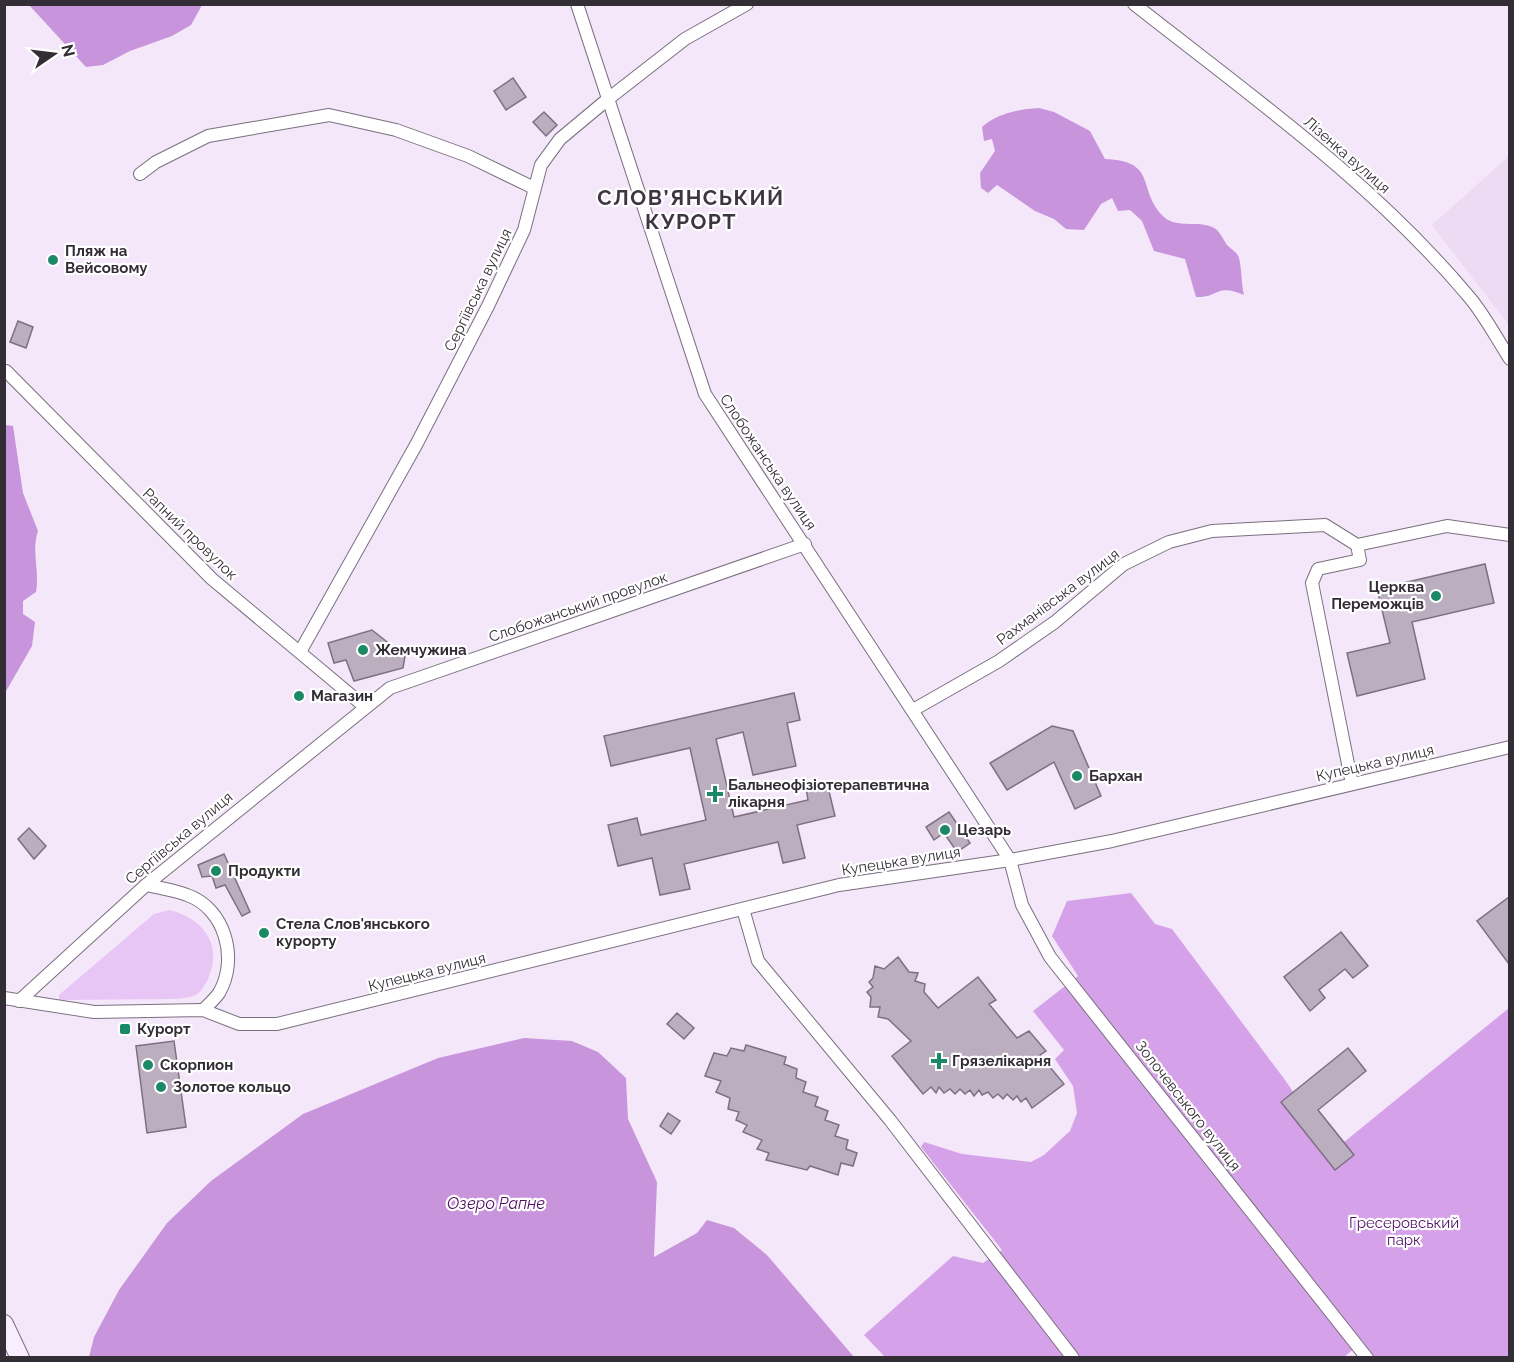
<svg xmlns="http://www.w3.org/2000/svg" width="1514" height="1362" font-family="Raleway,sans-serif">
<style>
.built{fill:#eddbf4}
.green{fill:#e7c5f5}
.forest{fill:#d5a2e9}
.water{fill:#c895dc}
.building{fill:#baaebf;stroke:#7d7181;stroke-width:1.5}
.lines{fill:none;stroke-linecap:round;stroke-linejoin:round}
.street-casing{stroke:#7a6f7e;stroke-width:14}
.secondary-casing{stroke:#7a6f7e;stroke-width:20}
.street{stroke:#fff;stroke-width:12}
.secondary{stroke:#f9eefe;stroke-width:18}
.poi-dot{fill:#1b8866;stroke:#fff;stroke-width:2}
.labels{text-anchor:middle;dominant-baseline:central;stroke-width:4.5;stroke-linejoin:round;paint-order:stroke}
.street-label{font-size:15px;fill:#332e35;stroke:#fff}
.poi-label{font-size:15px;font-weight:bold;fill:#332e35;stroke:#fff;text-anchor:start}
.park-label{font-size:15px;fill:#511065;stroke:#fff}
.water-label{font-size:16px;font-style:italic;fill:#4e0c63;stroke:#fff}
.district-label{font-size:21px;font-weight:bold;letter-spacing:1.5px;fill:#3f3543;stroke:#fff}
</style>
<rect width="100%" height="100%" fill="#f4e7f9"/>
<polygon class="built" points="1509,156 1509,325 1432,225"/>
<path class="green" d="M 170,910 C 201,918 223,943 209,976 C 207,982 202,991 196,995 C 191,997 183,998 177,999 L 59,1000 L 59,995 L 154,914 Z"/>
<polygon class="forest" points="1131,893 1155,924 1172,929 1285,1080 1333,1151 1509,1008 1509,1357 1367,1357 1357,1346 1343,1358 886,1358 864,1335 953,1256 983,1263 1002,1250 921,1147 924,1142 962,1154 1031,1162 1044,1155 1070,1131 1077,1113 1073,1086 1055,1059 1064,1050 1033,1011 1078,976 1052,936 1067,901"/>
<g class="water">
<polygon points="29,5 202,5 191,25 172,36 130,51 103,65 86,67"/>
<path d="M 1039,108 L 1054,112 L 1090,131 L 1105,159 C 1159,161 1136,190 1164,217 C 1178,230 1202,218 1217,230 C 1221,234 1224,241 1227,245 C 1231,249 1238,253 1239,258 C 1242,270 1241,283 1244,295 C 1215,283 1220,298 1196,297 L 1185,259 L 1154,251 L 1142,221 L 1130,210 L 1118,211 L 1112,198 L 1101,204 L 1084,230 L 1066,229 L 1054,219 L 1035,211 L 997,185 L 988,193 L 981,188 L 980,173 L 995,151 L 992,139 L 984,141 L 982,127 C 996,114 1019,109 1039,108 Z"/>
<path d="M 5,425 L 13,426 L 23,493 L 38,531 C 31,551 40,571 36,592 L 23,601 L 23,614 L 35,622 L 32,646 L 5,693 Z"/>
<polygon points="524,1038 572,1041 598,1052 626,1078 628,1119 657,1182 654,1257 697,1233 707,1220 734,1228 767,1255 854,1357 89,1357 94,1337 119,1290 167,1223 211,1181 303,1114 438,1058"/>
</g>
<g class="building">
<polygon points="513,78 526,97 506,110 494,91"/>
<polygon points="544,112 557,125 546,136 533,122"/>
<polygon points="18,321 33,327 26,348 10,342"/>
<polygon points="1485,564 1494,603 1412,622 1425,679 1357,696 1347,653 1390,643 1377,589"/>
<polygon points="372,630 405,656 403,668 354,681 346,660 334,663 328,643"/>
<polygon points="794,693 800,720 787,723 796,766 753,775 743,732 716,739 734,817 808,800 806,788 827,783 835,816 797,825 805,858 783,863 778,842 684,864 690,889 660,895 652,858 618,866 608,825 637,818 641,835 706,820 690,748 611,766 604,736"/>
<polygon points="1052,726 1073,731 1101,796 1075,809 1054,762 1007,790 990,763"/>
<polygon points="949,812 970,843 957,852 944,833 934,840 926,827"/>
<polygon points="29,828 46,846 34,859 18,839"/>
<polygon points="224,854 250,912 242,916 225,885 216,888 212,876 202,877 198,865"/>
<polygon points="1509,897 1509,964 1477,921"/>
<polygon points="1341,932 1368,966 1353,978 1345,969 1319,990 1325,998 1310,1011 1284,977"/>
<polygon points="898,957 909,972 918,973 915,981 925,984 924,992 938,1008 978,977 996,1000 989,1004 1017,1038 1029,1031 1046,1051 1040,1055 1064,1084 1032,1108 1026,1098 1021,1102 1017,1096 1013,1100 1007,1094 1003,1099 998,1094 993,1098 988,1092 982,1095 979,1090 974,1096 970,1090 965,1094 960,1089 955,1094 950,1089 944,1093 939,1087 936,1093 931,1087 923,1094 892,1056 911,1041 888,1019 878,1017 880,1007 870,1007 871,997 867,992 873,987 869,982 873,978 875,966 884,969"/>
<polygon points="677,1013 694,1028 684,1039 667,1024"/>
<polygon points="174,1041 186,1127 147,1133 136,1046"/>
<polygon points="746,1045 786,1057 784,1064 797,1069 796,1078 806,1082 803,1092 818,1097 815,1106 828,1111 825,1120 839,1125 835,1136 848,1140 846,1149 857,1153 853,1166 841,1163 838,1175 810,1166 807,1170 766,1160 769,1153 757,1149 762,1140 743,1132 747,1125 736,1120 739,1112 728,1109 730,1098 716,1092 721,1081 705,1076 714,1053 727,1056 731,1048 744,1051"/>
<polygon points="1348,1048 1366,1071 1318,1110 1354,1155 1335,1170 1281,1102"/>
<polygon points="668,1113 680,1121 671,1134 660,1126"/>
</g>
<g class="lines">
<g class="street-casing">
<g id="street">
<polyline points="577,4 705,394 1010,860 1022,905 1050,957 1367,1358"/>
<path d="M 1134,4 C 1251,96 1374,183 1470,298 C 1485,316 1497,339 1510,359"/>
<polyline points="140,174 156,162 208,136 329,115 396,130 468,156 534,188"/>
<polyline points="6,371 212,579 364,706"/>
<polyline points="300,652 416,445 488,306 524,230 541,165 560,139 608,99 685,39 747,4"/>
<polyline points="913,710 999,661 1055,622 1124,564 1169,542 1212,531 1325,525 1357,545 1447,526 1510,535"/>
<polyline points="1352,784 1312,583 1318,569 1360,560 1357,545"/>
<path d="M 146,885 C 159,888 174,890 187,895 C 225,908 239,959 219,993 C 215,999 208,1005 203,1010"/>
<polyline points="743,909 758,961 890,1120 1073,1358"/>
<polyline points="4,998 94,1012 203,1010 239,1024 277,1024 839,885 1010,860 1112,841 1510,747"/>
<polyline points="19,1001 146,885 390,688 805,544"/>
</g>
</g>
<g class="secondary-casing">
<polyline id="secondary" points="4,1324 20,1358"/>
</g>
<use href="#street" class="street"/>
<use href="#secondary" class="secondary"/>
</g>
<g class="poi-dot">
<circle cx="53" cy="260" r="6"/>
<circle cx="1436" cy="596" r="6"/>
<circle cx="363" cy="650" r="6"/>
<circle cx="299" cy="696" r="6"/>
<circle cx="1077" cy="776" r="6"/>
<path d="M712 785h6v6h6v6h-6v6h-6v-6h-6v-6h6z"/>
<circle cx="945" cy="830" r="6"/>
<circle cx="216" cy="871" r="6"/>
<circle cx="264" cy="933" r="6"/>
<rect x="119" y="1023" width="12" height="12" rx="3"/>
<path d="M936 1052h6v6h6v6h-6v6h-6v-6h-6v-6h6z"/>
<circle cx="148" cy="1065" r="6"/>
<circle cx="161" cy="1087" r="6"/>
</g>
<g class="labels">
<g class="street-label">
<text transform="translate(1347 155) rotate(41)">Лізенка вулиця</text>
<text transform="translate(478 290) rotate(-64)">Сергіївська вулиця</text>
<text transform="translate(768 462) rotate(56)">Слобожанська вулиця</text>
<text transform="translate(190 534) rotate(44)">Рапний провулок</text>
<text transform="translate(1058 597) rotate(-37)">Рахманівська вулиця</text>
<text transform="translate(578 607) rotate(-19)">Слобожанський провулок</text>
<text transform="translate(1375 763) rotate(-13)">Купецька вулиця</text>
<text transform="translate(179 838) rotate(-40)">Сергіївська вулиця</text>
<text transform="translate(901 861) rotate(-9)">Купецька вулиця</text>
<text transform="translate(427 972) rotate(-14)">Купецька вулиця</text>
<text transform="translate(1188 1106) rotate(52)">Золочевського вулиця</text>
</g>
<g class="poi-label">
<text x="65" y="251">Пляж на<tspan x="65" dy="17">Вейсовому</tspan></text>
<text x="1424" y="587" text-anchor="end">Церква<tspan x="1424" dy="17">Переможців</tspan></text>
<text x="375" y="650">Жемчужина</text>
<text x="311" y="696">Магазин</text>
<text x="1089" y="776">Бархан</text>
<text x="728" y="785">Бальнеофізіотерапевтична<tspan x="728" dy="17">лікарня</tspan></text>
<text x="957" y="830">Цезарь</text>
<text x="228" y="871">Продукти</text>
<text x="276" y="924">Стела Слов'янського<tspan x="276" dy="17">курорту</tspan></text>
<text x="137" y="1029">Курорт</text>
<text x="952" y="1061">Грязелікарня</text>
<text x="160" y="1065">Скорпион</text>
<text x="173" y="1087">Золотое кольцо</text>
</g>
<g class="park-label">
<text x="1404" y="1223">Гресеровський<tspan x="1404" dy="17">парк</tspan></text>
</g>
<g class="water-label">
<text x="496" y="1203">Озеро Рапне</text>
</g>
<g class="district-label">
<text x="691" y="197">СЛОВ’ЯНСЬКИЙ<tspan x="691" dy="24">КУРОРТ</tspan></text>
</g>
</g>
<rect width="1514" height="1362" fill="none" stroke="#332e35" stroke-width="12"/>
<g transform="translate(54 54) rotate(76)" stroke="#ffffff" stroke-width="4.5" paint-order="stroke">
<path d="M0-4.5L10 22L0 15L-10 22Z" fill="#332e35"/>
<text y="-9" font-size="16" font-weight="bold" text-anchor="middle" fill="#332e35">N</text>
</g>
</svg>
